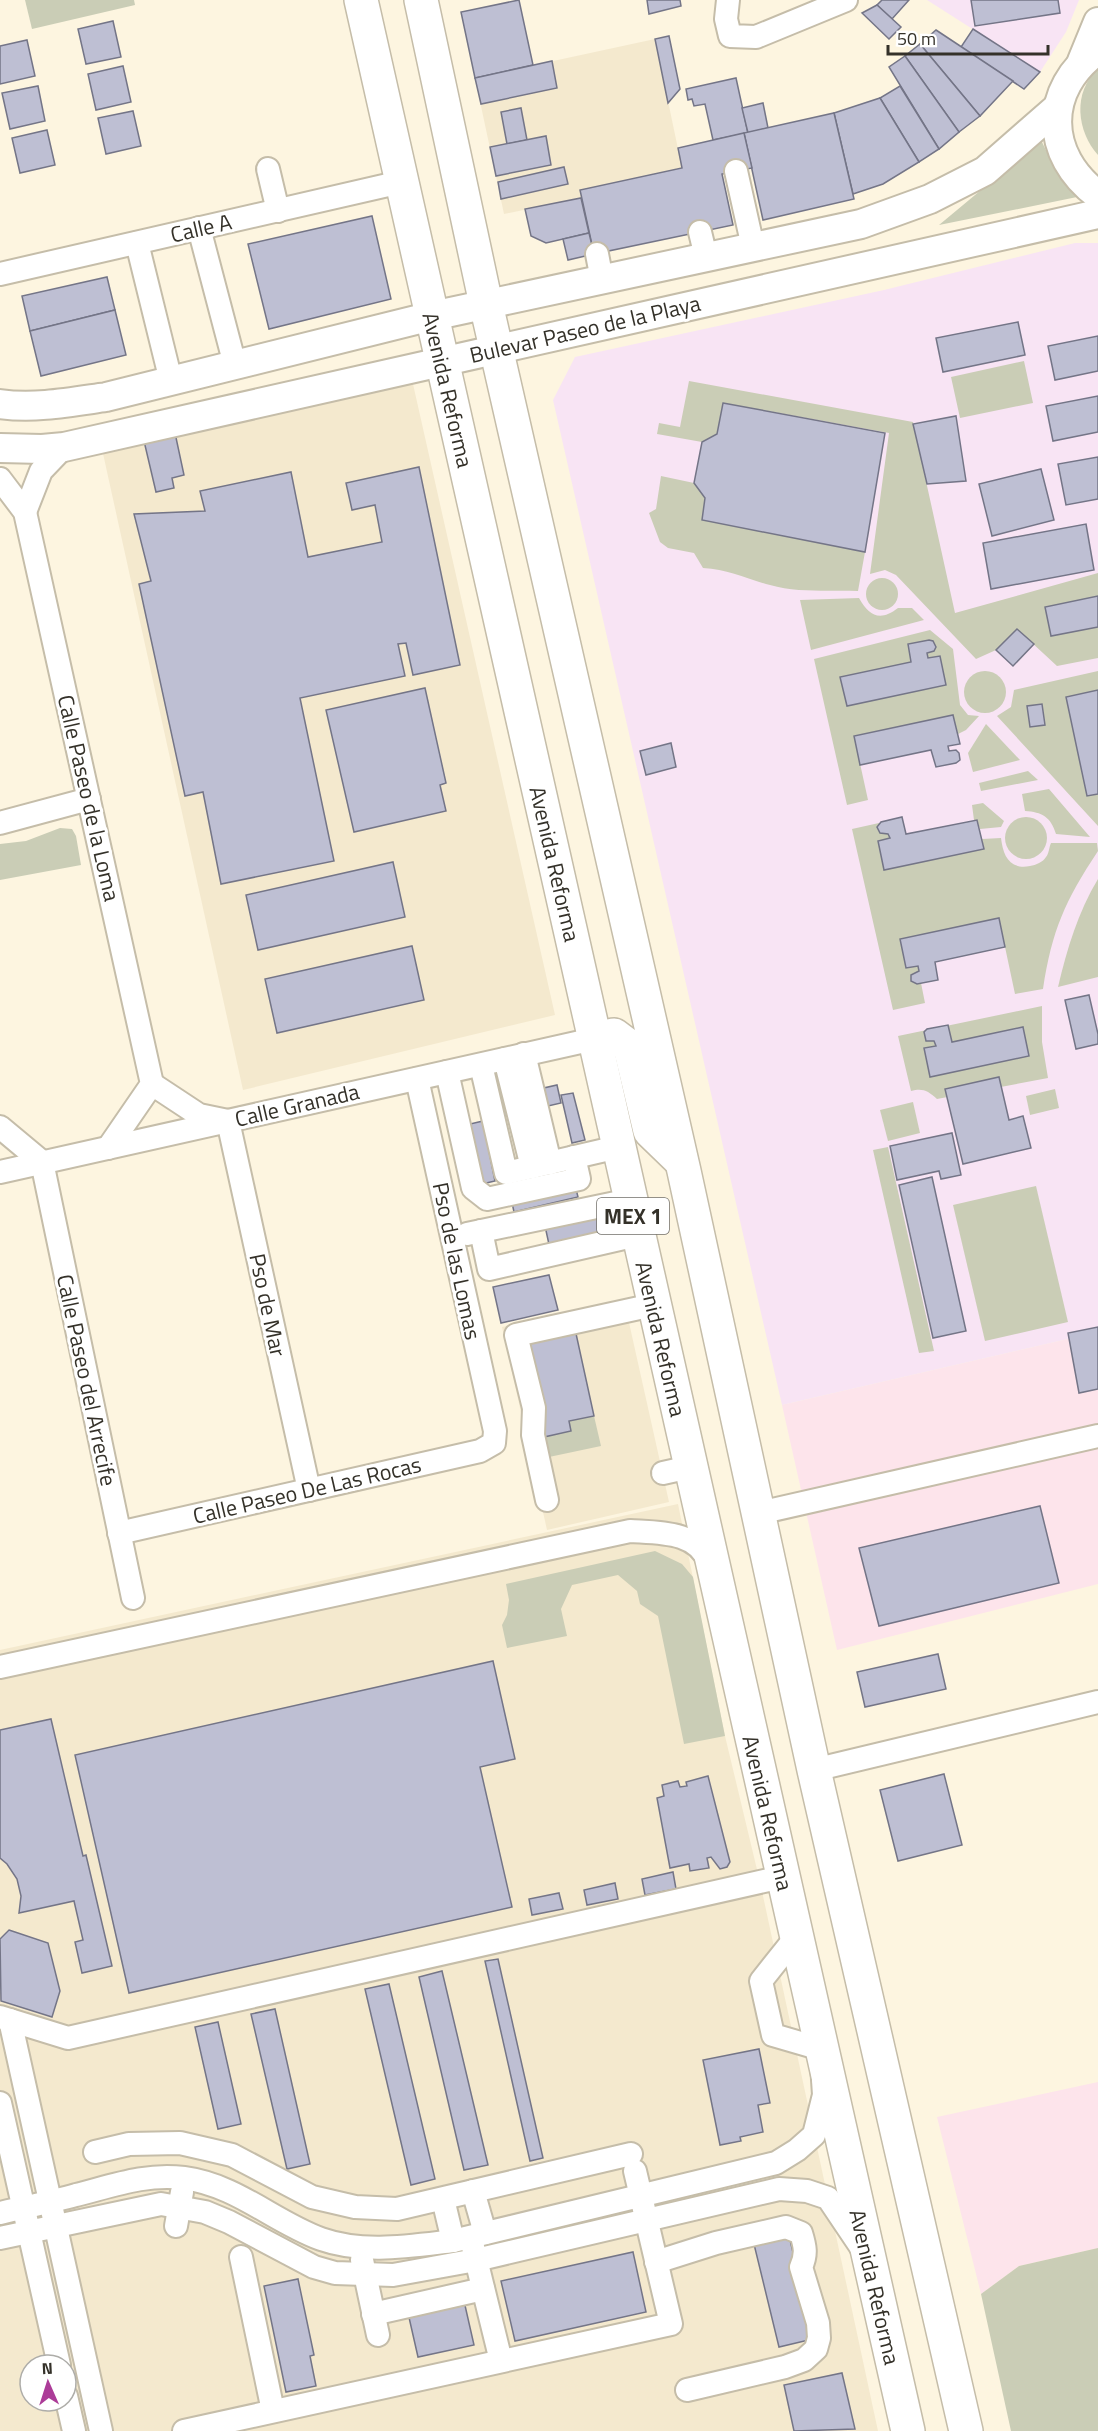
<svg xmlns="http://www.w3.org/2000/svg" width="1098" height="2431" font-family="'Titillium Web',sans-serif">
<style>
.built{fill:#f4e9ce;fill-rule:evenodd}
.industrial{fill:#fde4eb}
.education{fill:#f8e4f4}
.green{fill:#cacdb6}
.building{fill:#bebfd3;stroke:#747587;stroke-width:1.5}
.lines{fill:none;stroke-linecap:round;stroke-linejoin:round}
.minor-casing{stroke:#c5bda9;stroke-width:26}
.major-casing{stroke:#c5bda9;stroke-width:32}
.highway-casing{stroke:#c5bda9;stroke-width:36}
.minor{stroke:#fff;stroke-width:22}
.major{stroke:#fff;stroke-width:28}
.highway{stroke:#fff;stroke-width:33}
.labels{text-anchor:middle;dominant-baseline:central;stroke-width:6;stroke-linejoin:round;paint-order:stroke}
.shield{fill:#fff;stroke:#716f69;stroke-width:1.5}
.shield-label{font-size:21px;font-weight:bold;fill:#343129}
.street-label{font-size:22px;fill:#343129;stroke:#fff}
</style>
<rect width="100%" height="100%" fill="#fdf5e0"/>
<g class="built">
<polygon points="655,39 682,168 580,191 581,198 504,214 475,78"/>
<polygon points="413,384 555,1015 243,1090 102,449"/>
<polygon points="624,1300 669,1502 547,1530 502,1327"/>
<path d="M 678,1504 L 725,1736 L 760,1882 L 878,2431 L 0,2431 L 0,1650 ZM 30,2365 L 66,2365 L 66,2401 L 30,2401 Z"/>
</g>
<g class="industrial">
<polygon points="1098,1332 1098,1584 837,1650 782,1405"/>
<polygon points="1098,2082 1098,2248 1019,2266 981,2294 937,2117"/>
</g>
<g class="education">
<polygon points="927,0 1079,0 1066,32 1040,72"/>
<polygon points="1075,243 1098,243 1098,1332 782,1405 553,400 575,357 884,290"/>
</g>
<g class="green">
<polygon points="25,0 134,0 135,5 32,29"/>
<path d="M 1098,69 L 1098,155 C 1077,132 1072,92 1098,69 Z"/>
<polygon points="1041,140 1055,169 1077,197 939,225"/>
<polygon points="1024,361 1033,403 960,418 951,377"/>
<polygon points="689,381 913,422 955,613 1098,573 1098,658 1057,666 1017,629 996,650 976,659 896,575 885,570 870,574 889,433 723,403 717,434 702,442 657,434 659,423 680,427"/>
<path d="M 661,476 L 694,483 L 705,498 L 703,520 L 865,552 L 858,591 C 829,590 798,593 770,585 C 746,579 728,569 703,568 L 694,553 L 668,548 L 660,542 L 649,513 L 656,509 Z"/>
<circle cx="882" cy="594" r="16"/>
<path d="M 859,598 C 869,616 880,622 898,608 L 912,608 L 924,620 L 811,650 L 800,600 Z"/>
<polygon points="930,630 953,649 960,705 968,715 979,716 966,730 958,734 953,715 854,736 868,800 847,805 814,659"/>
<circle cx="985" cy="692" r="21"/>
<polygon points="1098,671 1098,826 997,716 1011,707 1014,690"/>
<polygon points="986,724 1020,760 973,772 968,753"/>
<polygon points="1028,771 1038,780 981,791 979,783"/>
<path d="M 1049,789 L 1090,837 L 1056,834 C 1051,817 1042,812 1025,811 L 1022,794 Z"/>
<polygon points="983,803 1004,821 1001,827 980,829 977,820 974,820 972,805"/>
<circle cx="1026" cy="838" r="21"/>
<path d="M 879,823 L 888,834 L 890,838 L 878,841 L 884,869 L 984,848 L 982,839 L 1001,838 C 1003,855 1009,870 1030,866 C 1036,865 1043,862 1046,857 C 1049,854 1049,847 1051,843 L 1097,843 L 1098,851 C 1065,901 1052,930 1043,989 L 1015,994 L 1005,947 L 935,962 L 938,980 L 921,983 L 925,1003 L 893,1010 L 852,829 Z"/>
<polygon points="60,828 72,829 76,836 81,865 0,880 0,844 26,841"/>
<path d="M 1098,879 L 1098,977 L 1058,987 C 1067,949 1078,912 1098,879 Z"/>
<path d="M 1042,1006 L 1042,1042 L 1048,1078 L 937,1099 C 928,1091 923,1088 911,1091 L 898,1036 Z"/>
<polygon points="1055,1089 1059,1108 1030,1115 1026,1096"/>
<polygon points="913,1102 920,1133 888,1141 880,1110"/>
<polygon points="888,1147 934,1351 919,1353 873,1150"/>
<polygon points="1036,1186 1068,1322 985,1341 953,1205"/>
<polygon points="594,1416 601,1446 549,1457 544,1437 570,1431 569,1421"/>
<polygon points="655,1551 682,1564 693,1577 725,1736 684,1744 658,1616 640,1604 637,1591 618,1575 572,1585 561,1609 567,1636 507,1648 502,1625 507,1615 509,1600 506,1584"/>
<polygon points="1098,2248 1098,2431 1011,2431 981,2294 1019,2266"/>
</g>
<g class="building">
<polygon points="519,0 533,65 475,78 461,12"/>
<polygon points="647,0 680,0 681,6 649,14"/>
<polygon points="882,0 909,0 892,19 877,5"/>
<polygon points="971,0 1058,0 1060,13 975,26"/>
<polygon points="877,5 901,27 889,39 862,13"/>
<polygon points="113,21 121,57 86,64 78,29"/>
<polygon points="973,29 1040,72 1024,89 961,47"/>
<polygon points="936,30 1013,81 980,116 920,44"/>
<polygon points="669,36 680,89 668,103 655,39"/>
<polygon points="27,40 35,76 0,84 0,46"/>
<polygon points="920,44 980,116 959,132 905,56"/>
<polygon points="905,56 959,132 939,149 889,67"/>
<polygon points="552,61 557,88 481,104 475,78"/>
<polygon points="123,66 131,102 96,110 88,74"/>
<polygon points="736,78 748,133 713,140 705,104 694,106 692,99 688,100 686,89"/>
<polygon points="38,86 45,121 10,129 2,93"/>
<polygon points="900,86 939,149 919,162 880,98"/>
<polygon points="880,98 919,162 883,184 853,194 834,113"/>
<polygon points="763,103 768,128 748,133 742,108"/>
<polygon points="521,108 527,140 507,144 501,112"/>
<polygon points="133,111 141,146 106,154 98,118"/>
<polygon points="834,113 854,199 763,220 744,133"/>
<polygon points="47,130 55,165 20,173 12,138"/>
<polygon points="744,133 752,168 722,174 733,225 594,254 580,190 682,168 678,148"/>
<polygon points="546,136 551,165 496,176 490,147"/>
<polygon points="564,167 568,184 501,199 498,182"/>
<polygon points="581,198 589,233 546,243 531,236 525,209"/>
<polygon points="372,216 391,299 269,329 248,244"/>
<polygon points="589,233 594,254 568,260 563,239"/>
<polygon points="107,277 115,310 30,331 22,296"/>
<polygon points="115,310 126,355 41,376 30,331"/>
<polygon points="1018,322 1025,355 943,372 936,338"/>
<polygon points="1098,336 1098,371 1055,380 1048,346"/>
<polygon points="1098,396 1098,432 1053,441 1046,406"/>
<polygon points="723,403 885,433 865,552 702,520 705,498 694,483 702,442 717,434"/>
<polygon points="956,416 966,481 927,484 913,424"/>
<polygon points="175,433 184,475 172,478 174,488 156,492 144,441"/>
<polygon points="1098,457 1098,499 1066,505 1058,464"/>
<polygon points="419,467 460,665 413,675 406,643 398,644 405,676 300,698 334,861 221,884 203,792 185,796 139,584 151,581 134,514 205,511 200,491 291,472 308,557 382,542 375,505 352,510 346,483"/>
<polygon points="1041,469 1054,520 992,536 979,484"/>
<polygon points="1086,524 1094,570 991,589 983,543"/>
<polygon points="1098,596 1098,627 1051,636 1045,607"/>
<polygon points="1017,629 1034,644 1013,666 996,650"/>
<polygon points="929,640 933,641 936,647 934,651 927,653 928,658 940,656 946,685 847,706 840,677 911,662 908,644"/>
<polygon points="425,688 446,783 440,785 446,811 354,832 326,710"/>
<polygon points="1098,690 1098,794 1087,796 1066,697"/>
<polygon points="1042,704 1045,725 1030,727 1027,706"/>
<polygon points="953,715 960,744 948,746 949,751 956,750 959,753 960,760 956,763 936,767 931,750 860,765 854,736"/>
<polygon points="671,743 676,767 646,775 640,751"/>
<polygon points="902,817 906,834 977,820 984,849 884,870 878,841 890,838 888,834 880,833 877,827 881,822"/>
<polygon points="393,862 405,917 258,950 246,895"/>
<polygon points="999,918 1005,947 935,962 938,980 917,984 911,981 911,975 919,971 918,966 906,968 900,939"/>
<polygon points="412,946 424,1000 277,1033 265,979"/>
<polygon points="1089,995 1098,1034 1098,1044 1076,1049 1065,1000"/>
<polygon points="948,1025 952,1042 1023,1027 1029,1056 930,1077 924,1048 936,1046 934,1041 926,1041 924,1032 927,1029"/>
<polygon points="999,1077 1009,1120 1023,1116 1031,1148 963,1164 945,1089"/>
<polygon points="557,1085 561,1103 487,1120 482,1102"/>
<polygon points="573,1093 585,1140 572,1143 561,1095"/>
<polygon points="483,1121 495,1181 482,1184 470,1124"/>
<polygon points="952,1133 961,1175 941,1179 939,1171 897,1180 890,1146"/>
<polygon points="570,1165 578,1197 514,1212 507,1179"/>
<polygon points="932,1177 966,1331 933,1338 899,1185"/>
<polygon points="602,1213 607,1237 550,1249 545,1226"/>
<polygon points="549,1275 558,1310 501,1323 493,1287"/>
<polygon points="1098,1327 1098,1389 1079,1393 1068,1333"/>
<polygon points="575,1329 594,1416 569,1421 571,1431 544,1437 523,1341"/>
<polygon points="1040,1506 1059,1583 879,1626 859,1548"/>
<polygon points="938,1654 946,1689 865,1707 857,1672"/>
<polygon points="493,1661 515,1759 480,1767 512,1907 129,1993 75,1755"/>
<polygon points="51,1719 83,1856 86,1855 112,1966 82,1973 75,1942 83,1940 74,1901 19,1913 21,1896 17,1879 7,1864 0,1858 0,1730"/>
<polygon points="944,1774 962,1845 898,1861 880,1790"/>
<polygon points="708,1776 730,1862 727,1867 720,1869 711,1857 707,1858 709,1868 690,1871 689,1864 670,1868 657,1798 664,1796 662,1785 678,1781 680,1787 687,1786 686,1782"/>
<polygon points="673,1872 676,1889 645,1895 642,1879"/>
<polygon points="615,1883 618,1899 587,1905 584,1890"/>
<polygon points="559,1893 563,1909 532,1915 529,1899"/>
<polygon points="9,1930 48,1943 60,1991 52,2017 1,2001 0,1939"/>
<polygon points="498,1959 543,2158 530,2161 485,1961"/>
<polygon points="442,1971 488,2165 464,2170 419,1977"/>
<polygon points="389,1984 435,2179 411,2185 365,1989"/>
<polygon points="275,2009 310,2164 287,2169 251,2014"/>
<polygon points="218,2022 241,2124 218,2129 195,2027"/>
<polygon points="759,2049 770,2103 758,2105 763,2132 740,2137 741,2141 720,2145 703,2060"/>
<polygon points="788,2231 813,2339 779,2347 753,2240"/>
<polygon points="633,2252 646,2312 515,2341 501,2281"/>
<polygon points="298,2279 314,2355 310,2356 316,2386 286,2392 264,2286"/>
<polygon points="464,2301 474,2345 418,2357 408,2313"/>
<polygon points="842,2373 855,2429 794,2431 784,2385"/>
</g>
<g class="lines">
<g class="minor-casing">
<g id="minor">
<polyline points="728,0 726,19 730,36 756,37 846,0"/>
<polyline points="268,169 278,211"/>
<polyline points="736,171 753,247"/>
<polyline points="199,228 235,365"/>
<polyline points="700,232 706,257"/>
<polyline points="137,243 171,381"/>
<polyline points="597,254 602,280"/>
<polyline points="0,274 401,182"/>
<polyline points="0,479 25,512 152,1084 108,1148"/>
<polyline points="25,512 41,471 64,447"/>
<polyline points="0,823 89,799"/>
<polyline points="524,1054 550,1163"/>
<polyline points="505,1059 532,1167"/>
<polyline points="481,1065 506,1173 618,1147"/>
<polyline points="447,1072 473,1188 487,1199 579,1179 574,1157"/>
<polyline points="152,1084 199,1115 228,1121 309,1490"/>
<polyline points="0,1127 42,1162 133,1598"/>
<polyline points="0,1172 594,1039"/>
<polyline points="481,1231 489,1269 637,1235"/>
<polyline points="467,1234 630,1200"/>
<polyline points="663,1473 690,1467"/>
<polyline points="547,1500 533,1435 534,1408 516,1335 653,1305"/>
<polyline points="759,1513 1098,1436"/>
<polyline points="119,1533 480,1451 494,1443 495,1431 417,1079"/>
<path d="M 0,1667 L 630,1531 C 659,1533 698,1531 709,1563"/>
<polyline points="814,1770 1098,1702"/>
<polyline points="0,2017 68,2038 782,1877"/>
<polyline points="10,2020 101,2431"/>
<polyline points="0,2103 59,2365"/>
<polyline points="95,2152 129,2144 180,2143 232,2155 312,2197 355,2207 397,2209 631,2154"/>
<polyline points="473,2191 485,2233"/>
<polyline points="443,2199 453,2241"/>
<path d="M 0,2213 C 25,2207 51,2202 76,2195 C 112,2186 146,2173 184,2178 C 237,2185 274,2222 321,2239 C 363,2254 410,2246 453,2241 L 776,2163 L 797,2150 L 814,2135 L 824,2095 L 821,2049 L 773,2035 L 761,1981 L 796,1937"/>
<polyline points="176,2226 182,2192"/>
<polyline points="0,2238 161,2204 205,2212 229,2222 314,2267 335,2273 393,2275 476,2260 779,2189 807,2191 828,2198 861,2247"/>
<polyline points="473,2247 501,2361"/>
<polyline points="241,2257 273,2411"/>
<polyline points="362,2260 378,2335"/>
<path d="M 656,2262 L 716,2243 L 786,2227 L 801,2233 C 805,2246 807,2254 801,2267 L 818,2323 L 819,2338 L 816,2349 L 804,2360 L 785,2367 L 687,2390"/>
<polyline points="373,2314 483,2289"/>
<polyline points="66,2396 74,2431"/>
<polyline points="184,2431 671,2324 635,2171"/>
</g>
</g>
<g class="major-casing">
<g id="major">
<path d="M 1098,50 C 1043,89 1044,155 1098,195"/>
<polyline points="1082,61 1098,22"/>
<path d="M 0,404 C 35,409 71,402 106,397 L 432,316 L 861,224 L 930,199 L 985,171 L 1057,108"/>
<polyline points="0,448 42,449 64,447 1098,214"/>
</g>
</g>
<g class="highway-casing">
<g id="highway">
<polyline points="361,0 908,2431"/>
<polyline points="421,0 486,304 684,1171 814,1770 966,2431"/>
<polyline points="594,1039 614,1035 630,1047 650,1131 681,1161"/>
</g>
</g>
<use href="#minor" class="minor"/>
<use href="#major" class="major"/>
<use href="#highway" class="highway"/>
</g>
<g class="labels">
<rect class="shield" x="597" y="1198" width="72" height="36" rx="4.5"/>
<g class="shield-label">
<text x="633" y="1216">MEX 1</text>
</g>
<g class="street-label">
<text transform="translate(201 228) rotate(-13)">Calle A</text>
<text transform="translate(585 329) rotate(-13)">Bulevar Paseo de la Playa</text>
<text transform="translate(448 390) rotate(77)">Avenida Reforma</text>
<text transform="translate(89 798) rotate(77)">Calle Paseo de la Loma</text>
<text transform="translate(555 864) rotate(77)">Avenida Reforma</text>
<text transform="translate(297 1105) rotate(-13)">Calle Granada</text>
<text transform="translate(457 1261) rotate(78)">Pso de las Lomas</text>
<text transform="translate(268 1305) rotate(78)">Pso de Mar</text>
<text transform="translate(661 1339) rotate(77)">Avenida Reforma</text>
<text transform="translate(87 1380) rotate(78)">Calle Paseo del Arrecife</text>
<text transform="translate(307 1490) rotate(-13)">Calle Paseo De Las Rocas</text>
<text transform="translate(768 1813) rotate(77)">Avenida Reforma</text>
<text transform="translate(875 2287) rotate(77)">Avenida Reforma</text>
</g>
</g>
<g transform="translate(48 2383) rotate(357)"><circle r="28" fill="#ffffff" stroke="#aeada9" stroke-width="1.5"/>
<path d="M0-4.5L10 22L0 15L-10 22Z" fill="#ac3c98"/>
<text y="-9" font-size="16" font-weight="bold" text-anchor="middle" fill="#343129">N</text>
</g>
<path d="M888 45v9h160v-9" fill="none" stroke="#343129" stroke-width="3"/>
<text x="897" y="45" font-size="18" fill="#343129" stroke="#ffffff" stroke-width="4.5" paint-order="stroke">50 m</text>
</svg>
